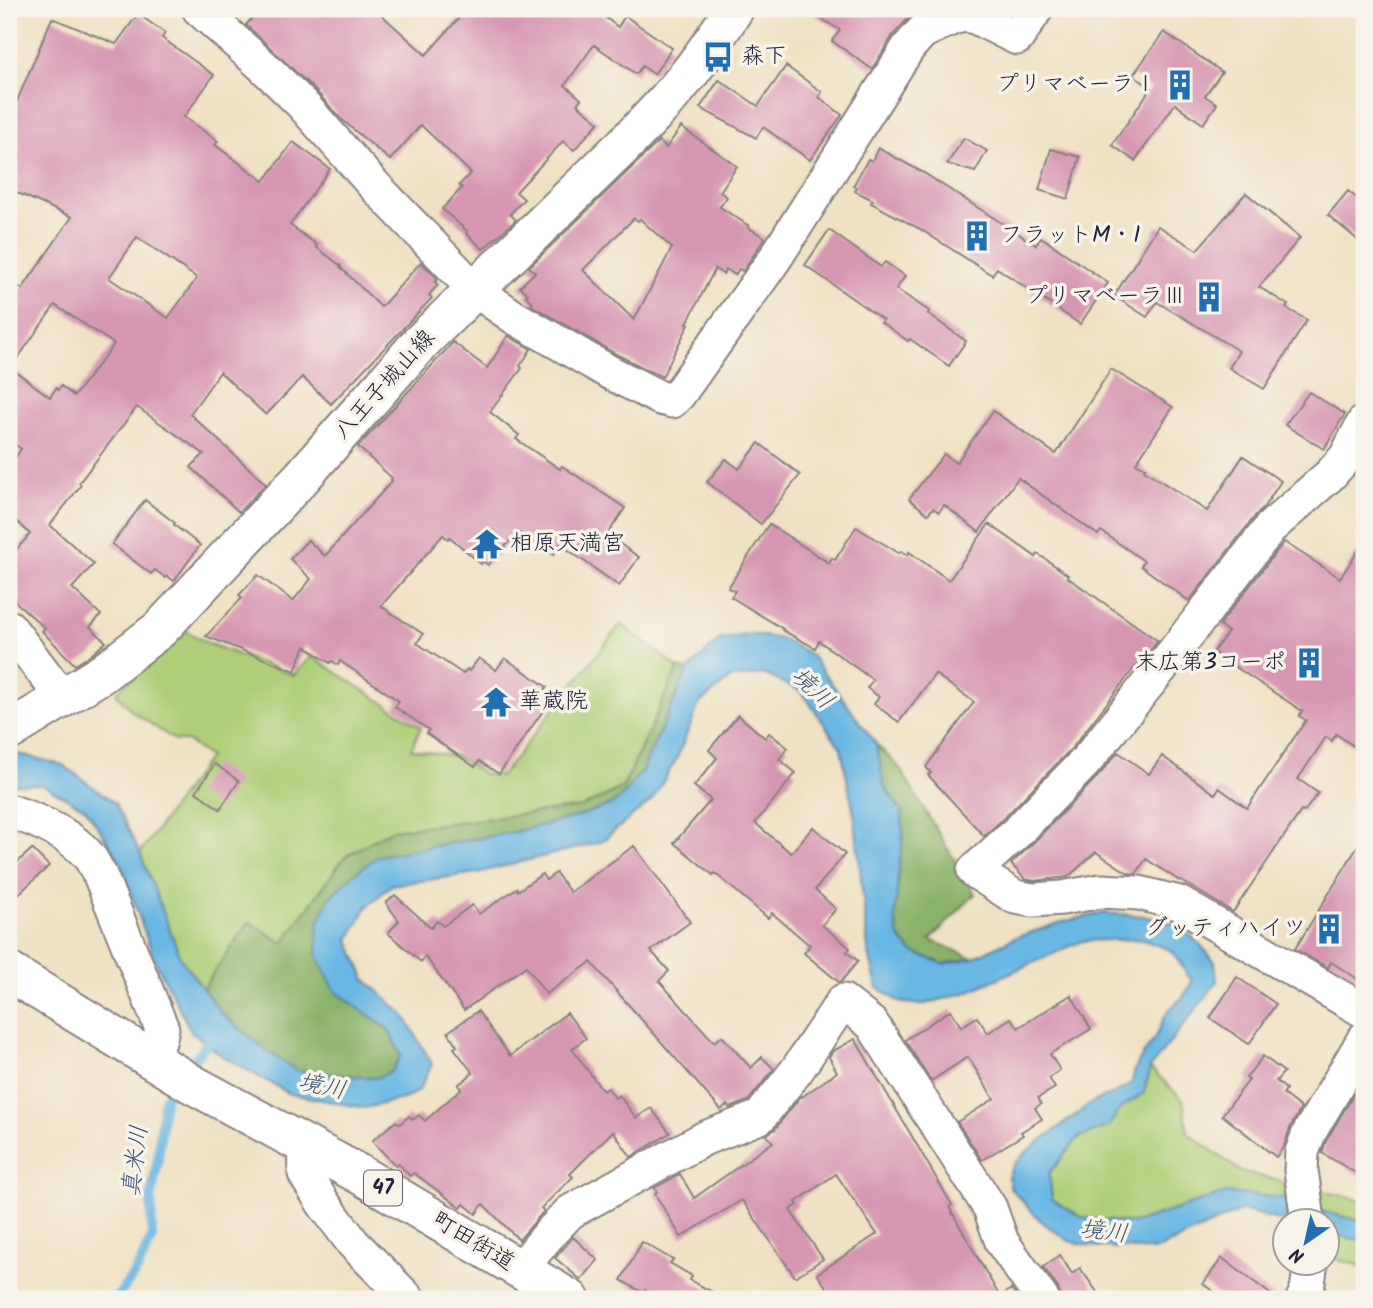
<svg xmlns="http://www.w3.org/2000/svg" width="1373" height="1308" font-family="Kalam,'Klee One',sans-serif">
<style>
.green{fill:#aecf77;stroke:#687859;stroke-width:2}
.forest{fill:#8ab268;stroke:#566a52;stroke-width:2}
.water{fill:#69b7e3;stroke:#466c8f;stroke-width:2}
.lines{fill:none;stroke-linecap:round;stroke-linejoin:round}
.stream{stroke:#69b7e3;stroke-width:10}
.building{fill:#d797b3;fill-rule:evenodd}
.street-casing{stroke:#88827f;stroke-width:37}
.secondary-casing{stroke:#88827f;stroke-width:42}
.primary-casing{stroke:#88827f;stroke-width:42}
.street{stroke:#fff;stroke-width:33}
.secondary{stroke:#fff;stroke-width:38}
.primary{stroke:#fff;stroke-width:38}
.labels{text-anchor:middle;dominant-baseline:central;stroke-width:7;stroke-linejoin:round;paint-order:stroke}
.shield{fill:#f7f3e8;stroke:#62616f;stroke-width:2}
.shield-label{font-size:21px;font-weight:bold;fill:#22223b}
.poi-label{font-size:23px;fill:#22223b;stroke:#f7f3e8;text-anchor:start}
.street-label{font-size:23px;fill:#22223b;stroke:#f7f3e8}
.water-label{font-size:24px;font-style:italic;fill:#3b5676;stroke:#f7f3e8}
</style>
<rect width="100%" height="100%" fill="#f7f3e8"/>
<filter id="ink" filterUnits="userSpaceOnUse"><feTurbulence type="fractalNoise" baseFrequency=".0143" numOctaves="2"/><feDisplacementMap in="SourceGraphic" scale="14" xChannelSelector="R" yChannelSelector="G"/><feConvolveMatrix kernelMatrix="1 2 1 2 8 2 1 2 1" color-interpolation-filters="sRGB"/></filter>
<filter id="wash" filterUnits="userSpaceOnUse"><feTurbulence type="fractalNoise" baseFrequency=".00686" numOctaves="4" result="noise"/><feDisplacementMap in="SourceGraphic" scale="28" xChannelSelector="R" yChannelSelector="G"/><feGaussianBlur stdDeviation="1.57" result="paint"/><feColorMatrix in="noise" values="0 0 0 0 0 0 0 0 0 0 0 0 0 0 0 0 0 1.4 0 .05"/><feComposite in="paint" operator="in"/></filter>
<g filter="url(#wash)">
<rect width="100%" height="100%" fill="#efe1c3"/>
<g class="green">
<polygon points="621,624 678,668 623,787 583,807 391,830 344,857 283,943 249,922 203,988 181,959 140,853 209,757 187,741 176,741 133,712 116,693 184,630 209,644 294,675 311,656 421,727 411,749 456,756 484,774 501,776"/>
<polygon points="1150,1068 1183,1100 1188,1133 1240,1171 1284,1182 1286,1198 1226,1193 1134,1223 1083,1218 1052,1199 1049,1174 1078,1138 1108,1126 1121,1108 1144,1093"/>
<polygon points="1318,1190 1364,1201 1364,1222 1320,1211"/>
<polygon points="1328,1233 1364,1241 1364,1267 1328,1257"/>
</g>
<g class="forest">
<polygon points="678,668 688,670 642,771 626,792 613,804 580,816 510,833 432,846 354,874 335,991 388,1029 401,1055 392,1071 376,1078 297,1071 267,1051 222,1014 203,988 249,922 283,943 345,857 391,830 583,807 623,787"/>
<polygon points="876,744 899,767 975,894 930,940 973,958 944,964 912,952 899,937 895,918 898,876 903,835 902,812 884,786"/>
</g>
<g class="water">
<path d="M 750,634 L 782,639 L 810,654 L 876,744 L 884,786 L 902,812 L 903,835 L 898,876 L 895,918 L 899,937 L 912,952 L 944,964 L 973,958 L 1014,938 L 1062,922 L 1103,913 L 1144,916 L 1175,924 L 1198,942 L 1215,962 L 1217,982 L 1150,1068 L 1144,1093 L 1121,1108 L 1109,1126 L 1078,1138 L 1049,1173 L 1052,1199 L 1083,1218 L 1134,1223 L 1226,1193 L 1286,1198 L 1287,1220 L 1285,1222 L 1242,1210 L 1156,1250 L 1091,1246 L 1069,1241 L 1042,1222 L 1011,1189 L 1008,1177 L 1014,1164 L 1027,1151 L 1093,1102 L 1122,1089 L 1132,1082 C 1135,1060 1148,1051 1158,1032 C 1161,1027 1162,1021 1165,1016 C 1174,1002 1186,999 1192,981 L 1171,950 L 1140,939 L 1082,941 L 965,993 L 921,1005 L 899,1002 L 877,987 L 868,949 L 855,819 L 841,748 L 801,691 L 764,674 L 731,678 L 699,704 L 677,758 L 652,800 L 601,842 L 477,873 L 391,885 L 366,908 L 349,940 L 365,979 L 404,1015 L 432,1064 L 419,1090 L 406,1098 L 365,1108 L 290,1094 L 222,1056 L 191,1031 L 154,959 L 119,859 L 86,809 L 43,785 L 9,784 L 10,752 L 63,765 L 115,803 L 140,853 L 181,959 L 222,1014 L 267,1051 L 297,1071 L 376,1078 L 392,1071 L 401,1055 L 388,1029 L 335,991 L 317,956 L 318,923 L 330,897 L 354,874 L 378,856 L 510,833 L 580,816 L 613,804 L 626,792 L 642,771 L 688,670 L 719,640 Z"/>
<polygon points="1320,1211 1364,1222 1364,1241 1328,1233 1328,1220 1321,1220"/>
</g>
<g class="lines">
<g class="stream">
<polyline points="185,1072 214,1034"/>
<polyline points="116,1299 137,1270 152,1238 151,1198 158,1159 163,1106 166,1096 175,1083"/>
</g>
</g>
<g id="blocks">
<g class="building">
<polygon points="260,9 375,9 426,55 467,9 594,9 618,27 625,16 672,48 654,74 642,66 636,74 594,45 565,85 581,99 577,104 599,122 574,150 563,141 516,192 524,199 510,214 516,220 483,249 466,233 467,231 442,209 462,188 459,185 471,173 421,125 390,160 341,119 315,90 246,25"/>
<polygon points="805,9 917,9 893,35 872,69 832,41 840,30"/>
<path d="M 138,14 L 165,33 L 162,38 L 214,75 L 184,117 L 218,141 L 215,145 L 264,181 L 293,142 L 330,169 L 290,225 L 317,245 L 316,247 L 341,266 L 340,267 L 381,307 L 421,262 L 438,279 L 435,282 L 438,285 L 429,295 L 432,298 L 331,404 L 302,377 L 266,415 L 220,372 L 190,414 L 266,484 L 239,512 L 191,467 L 204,454 L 137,407 L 79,483 L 81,485 L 50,525 L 94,564 L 72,588 L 101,615 L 90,627 L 106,642 L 91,655 L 75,665 L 42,631 L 45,628 L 9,596 L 9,558 L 30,534 L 9,514 L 9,467 L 21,449 L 9,439 L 9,280 L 22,289 L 72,217 L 9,189 L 9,120 L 52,18 L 116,44 ZM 137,237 L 197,278 L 168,318 L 109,278 ZM 55,305 L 114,344 L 74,396 L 61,386 L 58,390 L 56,388 L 50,397 L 11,368 Z"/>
<polygon points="1164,32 1222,72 1205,96 1217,104 1203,124 1175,104 1135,161 1112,145 1151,88 1133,75"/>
<polygon points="786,66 822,92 819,97 842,115 810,160 763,127 756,138 700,108 719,80 758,106"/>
<path d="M 681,127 L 737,166 L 720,192 L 727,197 L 720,207 L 749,226 L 748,227 L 765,238 L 743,271 L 739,269 L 735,275 L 726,269 L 723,274 L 715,269 L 687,323 L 689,324 L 662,377 L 618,355 L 531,305 L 533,303 L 526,296 L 528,294 L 520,287 L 535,272 L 529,267 L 659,141 L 666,148 ZM 634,218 L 638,221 L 640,219 L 672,248 L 634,320 L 583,270 Z"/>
<polygon points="964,138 987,151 975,172 947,164"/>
<polygon points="878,148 924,173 1036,245 1041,237 1108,283 1080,324 997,268 992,275 920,229 871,203 873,200 855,191 857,188 853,186 868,159 872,161"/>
<polygon points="1051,149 1080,157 1068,199 1039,190"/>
<polygon points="1348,191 1364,204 1364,245 1328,215"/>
<polygon points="1246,193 1300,238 1259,287 1288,305 1286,308 1307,320 1264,389 1229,368 1239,351 1157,302 1147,317 1114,296 1158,226 1197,250"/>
<polygon points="829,230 881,267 885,262 905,276 896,289 929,311 928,314 966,341 949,366 910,339 908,341 881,322 883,320 805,265"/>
<polygon points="508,336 531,349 520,366 522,368 490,412 519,435 516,439 560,469 562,466 625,508 607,535 639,557 619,586 560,544 553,555 518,532 488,565 483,561 481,564 450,537 448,539 443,535 381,606 423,634 417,643 463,674 467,669 469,671 479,658 496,670 505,658 547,687 538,699 547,705 499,774 479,761 475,767 426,733 429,730 395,707 399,701 340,661 338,665 332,661 330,663 305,646 295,671 206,636 242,598 239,595 258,575 293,601 311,579 290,559 308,540 325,556 392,481 391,480 392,478 358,447 453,342 487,368"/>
<polygon points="1111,369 1173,407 1136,463 1145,468 1144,470 1207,511 1243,456 1281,481 1264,507 1256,515 1189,601 1141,566 1144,561 1101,531 1098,535 1018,478 979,532 944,505 939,512 933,508 928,514 909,499 944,454 956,463 993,411 1056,454"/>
<polygon points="1309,392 1345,414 1324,449 1285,425"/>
<polygon points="759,443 800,475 761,524 707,482 726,459 739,469"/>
<polygon points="145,500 175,523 174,525 200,545 174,581 167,576 166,578 155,570 151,574 112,544"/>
<polygon points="769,524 829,563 832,558 835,560 856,527 899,553 901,551 907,555 909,552 949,580 989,524 1036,557 1038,554 1068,575 1067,577 1158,641 1136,668 1135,667 1072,748 1004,818 984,836 928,775 931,773 926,767 974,702 935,674 899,722 874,704 879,697 867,688 873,680 819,641 815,648 782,630 783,629 731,597 735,591 728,588"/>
<polygon points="1284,542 1340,578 1364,542 1364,753 1336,734 1332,741 1326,737 1298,779 1318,793 1304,812 1301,811 1233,912 1178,879 1178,880 1146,859 1136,874 1128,873 1096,852 1068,877 1034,881 1025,879 1011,864 1031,845 1100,774 1118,752 1149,774 1162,756 1215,794 1219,788 1247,808 1306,720 1299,716 1302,711 1213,652 1228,632 1219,625"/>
<polygon points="738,715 765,738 769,733 788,748 779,759 796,773 755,823 791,853 813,827 845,854 815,890 836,909 822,925 850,948 847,952 858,961 840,983 804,953 810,945 807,943 772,913 768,918 715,873 713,875 674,843 711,800 694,786 717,758 709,750"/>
<polygon points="215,764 239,781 220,809 196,792"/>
<polygon points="1364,836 1364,983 1331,962 1328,968 1295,949"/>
<polygon points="634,846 690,922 651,951 669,971 659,981 714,1042 722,1036 751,1068 762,1057 774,1069 748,1101 730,1108 727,1105 721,1110 591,962 546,994 526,966 464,1010 425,956 421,962 388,933 399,921 386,903 395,895 431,928 437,921 443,926 472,905 479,914 517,888 518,891 542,874 546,880 556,873 570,892"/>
<polygon points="32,849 49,866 9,903 9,870"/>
<polygon points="1237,977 1276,1004 1249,1044 1210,1018"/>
<polygon points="1071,995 1091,1029 1050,1054 1060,1070 1049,1078 1055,1088 1038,1098 1041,1104 1035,1108 1042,1119 1021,1132 1023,1135 982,1160 957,1122 994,1099 968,1057 931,1081 905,1040 951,1010 961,1027 977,1017 988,1033 1011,1018 1018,1028"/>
<polygon points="478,1011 510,1056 567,1013 586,1038 572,1049 603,1091 608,1088 615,1098 619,1095 636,1118 651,1108 670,1133 631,1157 613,1131 570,1174 573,1177 541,1208 544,1211 519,1240 483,1204 476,1214 464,1204 461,1208 414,1173 410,1176 398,1163 396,1166 372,1141 396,1121 400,1124 409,1116 413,1120 419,1115 425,1121 461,1089 458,1085 473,1073 454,1048 457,1046 448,1032"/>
<polygon points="855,1039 952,1205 949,1207 1000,1297 1011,1289 1019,1299 835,1299 817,1274 877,1234 836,1174 796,1202 798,1205 790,1210 823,1259 795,1277 742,1200 681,1237 655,1194 657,1192 654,1188 680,1174 694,1198 773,1142 766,1135 775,1129 801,1096 802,1097 837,1072 829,1057 833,1051"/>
<polygon points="1263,1056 1284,1072 1276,1081 1286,1089 1283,1094 1301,1108 1291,1126 1284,1146 1276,1157 1222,1115 1249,1080 1246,1078"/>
<polygon points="1364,1077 1364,1178 1322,1153 1326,1141"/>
<polygon points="573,1237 598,1260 581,1280 555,1258"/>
<polygon points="642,1242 673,1260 670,1263 692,1276 690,1280 725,1299 662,1299 645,1290 644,1293 621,1280"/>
<polygon points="1060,1255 1072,1274 1080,1268 1102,1299 1061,1299 1058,1288 1043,1267"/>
<polygon points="1222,1258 1277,1299 1224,1299 1203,1284"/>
</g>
</g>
</g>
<g filter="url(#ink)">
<use href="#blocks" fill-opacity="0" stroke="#88827f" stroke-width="2"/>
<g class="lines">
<g class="street-casing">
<g id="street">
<polyline points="199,9 263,66 302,104 371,182 475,290 514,317 609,372 660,398 672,401 679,394 776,257 908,48 922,32 955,17 965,15 975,17 1017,38 1036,9"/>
<polyline points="1364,422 1346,457 1330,475 1271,527 1173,653 1086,761 1017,832 974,871 1015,897 1033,900 1062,898 1101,891 1139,893 1179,903 1364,1011"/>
<polyline points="9,627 62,697"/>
<path d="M 9,811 C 37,820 69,833 88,855 C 93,861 96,869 100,875 L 162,1029 L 159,1042 L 150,1059"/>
<polyline points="304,1145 305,1174 323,1203 353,1243 408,1299"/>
<polyline points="1308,1220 1301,1170 1302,1152 1309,1133 1364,1039"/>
<polyline points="520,1270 550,1233 570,1212 705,1138 760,1117 797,1070 843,1001 872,1024 990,1208 1002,1242 1042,1299"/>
<polyline points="1303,1299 1307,1290 1311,1262"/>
</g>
</g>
<g class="secondary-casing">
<path id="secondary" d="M 9,731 L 103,673 L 160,629 L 302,477 L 420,343 L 623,146 C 644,125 665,104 683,81 C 702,58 718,34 734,9"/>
</g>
<g class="primary-casing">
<polyline id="primary" points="9,972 192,1084 359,1174 570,1299"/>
</g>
<use href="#street" class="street"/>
<use href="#secondary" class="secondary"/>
<use href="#primary" class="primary"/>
</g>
</g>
<defs>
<g id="bus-bare" transform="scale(2.415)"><path d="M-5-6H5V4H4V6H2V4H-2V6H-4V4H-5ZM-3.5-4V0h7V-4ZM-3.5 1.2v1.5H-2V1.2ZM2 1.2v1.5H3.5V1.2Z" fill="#1f6fb2" stroke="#f7f3e8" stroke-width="2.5" paint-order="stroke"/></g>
<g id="building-bare" transform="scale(2.415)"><path d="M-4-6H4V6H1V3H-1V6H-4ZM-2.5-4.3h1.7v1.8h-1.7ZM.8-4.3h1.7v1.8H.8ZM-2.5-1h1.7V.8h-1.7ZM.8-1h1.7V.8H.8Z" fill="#1f6fb2" stroke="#f7f3e8" stroke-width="2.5" paint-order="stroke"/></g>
<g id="temple-bare" transform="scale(2.415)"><path d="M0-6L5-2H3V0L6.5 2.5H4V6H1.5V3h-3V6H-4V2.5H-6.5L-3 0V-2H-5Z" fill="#1f6fb2" stroke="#f7f3e8" stroke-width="2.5" paint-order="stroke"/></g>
</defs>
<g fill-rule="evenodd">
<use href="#bus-bare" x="718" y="57"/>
<use href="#building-bare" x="1180" y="85"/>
<use href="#building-bare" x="977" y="236"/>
<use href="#building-bare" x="1209" y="297"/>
<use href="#temple-bare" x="487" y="544"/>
<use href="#building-bare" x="1309" y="663"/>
<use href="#temple-bare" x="496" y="702"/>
<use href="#building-bare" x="1329" y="929"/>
</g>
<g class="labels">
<rect class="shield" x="364" y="1170.5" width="38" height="35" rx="5"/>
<g class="shield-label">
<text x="383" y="1188">47</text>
</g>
<g class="poi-label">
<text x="741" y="57">森下</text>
<text x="1157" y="85" text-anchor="end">プリマベーラⅠ</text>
<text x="1000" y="236">フラットM・I</text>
<text x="1186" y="297" text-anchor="end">プリマベーラⅢ</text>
<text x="510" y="544">相原天満宮</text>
<text x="1286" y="663" text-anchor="end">末広第3コーポ</text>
<text x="519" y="702">華蔵院</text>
<text x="1306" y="929" text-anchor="end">グッティハイツ</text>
</g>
<g class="street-label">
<text transform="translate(385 385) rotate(-48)">八王子城山線</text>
<text transform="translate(473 1242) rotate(31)">町田街道</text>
</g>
<g class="water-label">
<text transform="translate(812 689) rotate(44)">境川</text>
<text transform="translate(322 1087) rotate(12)">境川</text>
<text transform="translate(136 1161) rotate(-83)">真米川</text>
<text transform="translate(1104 1232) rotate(7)">境川</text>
</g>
</g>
<rect width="1373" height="1308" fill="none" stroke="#f7f3e8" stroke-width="35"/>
<g transform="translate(1306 1242) rotate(214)"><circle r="33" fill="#f7f3e8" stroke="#a29fa3" stroke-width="2"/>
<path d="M0-5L12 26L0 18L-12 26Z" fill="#1f6fb2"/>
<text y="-10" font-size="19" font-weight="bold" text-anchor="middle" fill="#22223b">N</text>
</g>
</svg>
